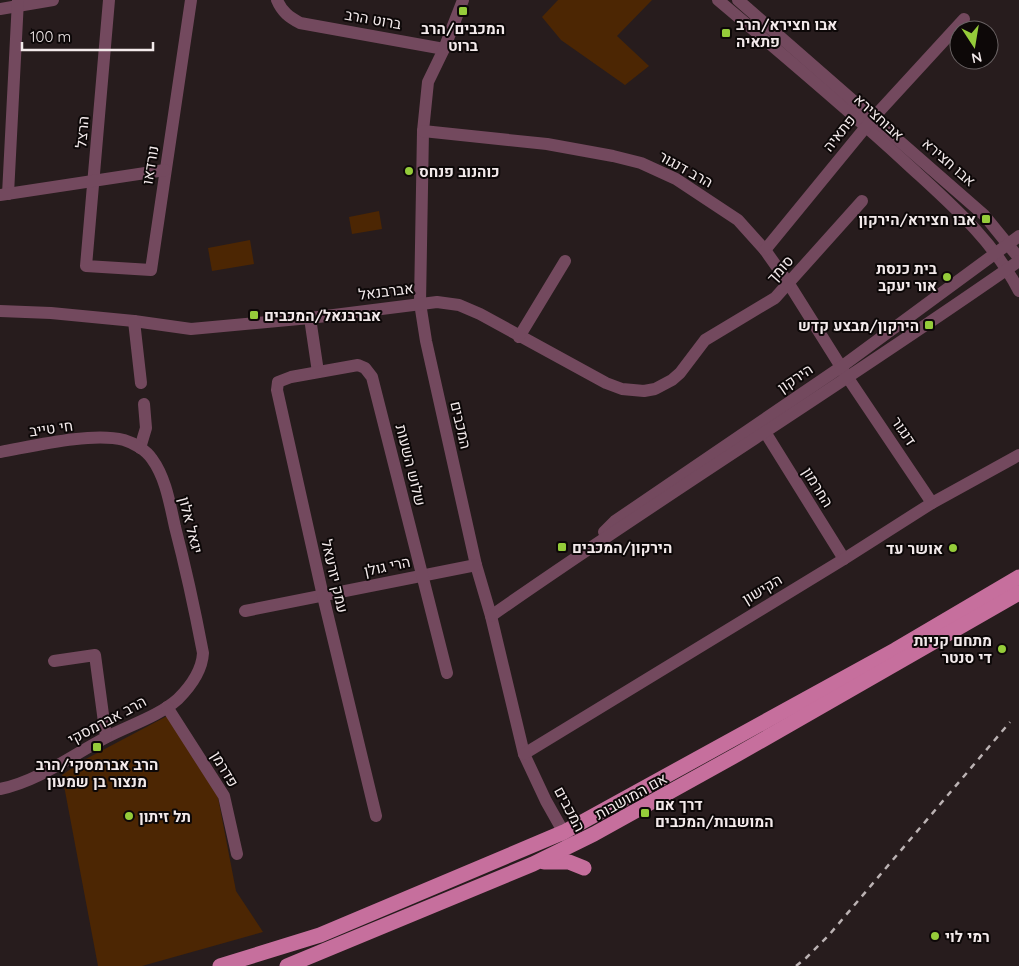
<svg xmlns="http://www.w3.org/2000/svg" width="1019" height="966" font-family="Quicksand,Heebo,sans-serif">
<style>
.green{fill:#4c2603}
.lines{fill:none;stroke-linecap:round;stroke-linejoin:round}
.minor{stroke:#73495e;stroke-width:12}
.major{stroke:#c66f9d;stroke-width:15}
.rail{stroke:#bbb2b3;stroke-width:2.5;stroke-dasharray:6 6;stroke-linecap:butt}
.poi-dot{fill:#95cc3a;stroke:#0d0808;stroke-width:2}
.labels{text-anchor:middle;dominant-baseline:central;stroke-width:4;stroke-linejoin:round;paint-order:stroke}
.street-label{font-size:15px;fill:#f3eaeb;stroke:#0d0808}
.poi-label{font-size:15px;font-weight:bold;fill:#f3eaeb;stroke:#0d0808;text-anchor:start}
</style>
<rect width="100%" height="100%" fill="#271c1d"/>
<g class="green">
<polygon points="558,0 652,0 617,36 649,66 625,85 561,40 542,17"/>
<polygon points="379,211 382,229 352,234 349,217"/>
<polygon points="250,240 254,264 212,271 208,248"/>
<polygon points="169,715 216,787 236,891 263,932 142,966 98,966 62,775 84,760"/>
</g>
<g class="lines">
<g class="minor">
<polyline points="109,0 86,266 151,270 191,0"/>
<path d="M 277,0 C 282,12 289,17 300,23 L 444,49"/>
<polyline points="463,0 444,49 428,82 423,131 420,303 426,341 476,565 491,616 524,754 546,801 568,840"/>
<path d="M 718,0 C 781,53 844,106 904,161 C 947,201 992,238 1019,291"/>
<polyline points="738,0 984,215 1019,258"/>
<polyline points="0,9 53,0"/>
<polyline points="423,131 547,144 613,156 641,163 676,179 738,220 765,250 789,284 848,378 932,503"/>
<polyline points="8,194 18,0"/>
<polyline points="0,195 165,170"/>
<polyline points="765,250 874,117 964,19"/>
<polyline points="0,311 51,313 134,321 191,329 310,318 437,302 459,305 480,314 606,383 622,389 644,391 655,389 672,380 680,373 705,340 775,298 862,201"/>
<polyline points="310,318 318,372"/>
<polyline points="134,321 141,383"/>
<polyline points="519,337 565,261"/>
<polyline points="765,432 844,559"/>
<polyline points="140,448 146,428 144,404"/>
<path d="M 0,452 C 34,446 91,432 124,440 C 134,443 146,450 152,459 C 166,478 170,505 175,527 C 186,569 195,611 203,653 C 202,671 191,686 178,699 C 159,716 130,725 107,737 C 72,755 39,781 0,789"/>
<polyline points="604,532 615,521 841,367 1019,236"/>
<polyline points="245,611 476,565"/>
<path d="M 491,616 C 665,494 845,383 1019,261"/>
<polyline points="54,661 95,655 106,737"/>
<polyline points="167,707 224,796 237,854"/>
<polyline points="524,754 844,559 932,503 1019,455"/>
<polyline points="376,816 323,596 277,390 278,382 291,377 358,365 365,368 372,377 447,673"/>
</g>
<g class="major">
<polyline points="544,862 569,862 584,868"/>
<polyline points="220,966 320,935 564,832 895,650 1019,577"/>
<polyline points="287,966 533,864 594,834 738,754 1019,593"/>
</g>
<polyline class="rail" points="796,966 806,958 829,935 1010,722"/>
</g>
<g class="poi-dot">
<rect x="458" y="6" width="10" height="10" rx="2.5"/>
<rect x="721" y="28" width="10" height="10" rx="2.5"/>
<circle cx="409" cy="171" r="5"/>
<rect x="981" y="214" width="10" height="10" rx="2.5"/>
<circle cx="947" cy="277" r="5"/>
<rect x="249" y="310" width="10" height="10" rx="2.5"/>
<rect x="924" y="320" width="10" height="10" rx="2.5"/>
<rect x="557" y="542" width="10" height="10" rx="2.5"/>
<circle cx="953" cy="548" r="5"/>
<circle cx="1002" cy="649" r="5"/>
<rect x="92" y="742" width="10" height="10" rx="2.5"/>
<rect x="640" y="808" width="10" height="10" rx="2.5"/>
<circle cx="129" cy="816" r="5"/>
<circle cx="935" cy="936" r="5"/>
</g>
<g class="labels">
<g class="street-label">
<text transform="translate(373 19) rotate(10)">ברוט הרב</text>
<text transform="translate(879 117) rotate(42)">אבוחצירא</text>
<text transform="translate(82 132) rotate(-85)">הרצל</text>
<text transform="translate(839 133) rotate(-51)">פתאיה</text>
<text transform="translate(949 162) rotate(41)">אבו חצירא</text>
<text transform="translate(150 165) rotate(-81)">נורדאו</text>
<text transform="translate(686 169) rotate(29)">הרב דנגור</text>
<text transform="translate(780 269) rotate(-48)">סומך</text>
<text transform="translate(386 291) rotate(-7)">אברבנאל</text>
<text transform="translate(795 378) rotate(-34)">הירקון</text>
<text transform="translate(461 425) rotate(77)">המכבים</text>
<text transform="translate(51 428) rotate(-8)">חי טייב</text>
<text transform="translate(904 431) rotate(56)">דנגור</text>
<text transform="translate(411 465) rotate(76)">שלוש השעות</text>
<text transform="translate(818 487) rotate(58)">החרמון</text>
<text transform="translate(191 525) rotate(76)">יגאל אלון</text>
<text transform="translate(387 566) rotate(-12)">הרי גולן</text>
<text transform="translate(335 576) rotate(77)">עמק יזרעאל</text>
<text transform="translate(762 589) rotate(-31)">הקישון</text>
<text transform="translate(107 720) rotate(-28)">הרב אברמסקי</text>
<text transform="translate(225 769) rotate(59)">פדרמן</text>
<text transform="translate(631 796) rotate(-29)">אם המושבות</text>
<text transform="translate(570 809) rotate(62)">המכבים</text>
</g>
<g class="poi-label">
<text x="736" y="24">אבו חצירא/הרב<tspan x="736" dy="17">פתאיה</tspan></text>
<text x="463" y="28" text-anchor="middle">המכבים/הרב<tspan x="463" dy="17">ברוט</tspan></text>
<text x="419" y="171">כוהנוב פנחס</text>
<text x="976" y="219" text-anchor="end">אבו חצירא/הירקון</text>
<text x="937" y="268" text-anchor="end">בית כנסת<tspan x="937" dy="17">אור יעקב</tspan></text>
<text x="264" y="315">אברבנאל/המכבים</text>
<text x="919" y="325" text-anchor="end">הירקון/מבצע קדש</text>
<text x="572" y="547">הירקון/המכבים</text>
<text x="943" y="548" text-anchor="end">אושר עד</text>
<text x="992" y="640" text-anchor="end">מתחם קניות<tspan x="992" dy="17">די סנטר</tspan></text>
<text x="97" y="764" text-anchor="middle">הרב אברמסקי/הרב<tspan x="97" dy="17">מנצור בן שמעון</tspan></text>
<text x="655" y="804">דרך אם<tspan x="655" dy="17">המושבות/המכבים</tspan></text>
<text x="139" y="816">תל זיתון</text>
<text x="945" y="936">רמי לוי</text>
</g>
</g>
<g transform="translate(974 45) rotate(168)"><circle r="24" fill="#0d0808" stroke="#696263"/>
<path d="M0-4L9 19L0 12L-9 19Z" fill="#95cc3a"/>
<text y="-8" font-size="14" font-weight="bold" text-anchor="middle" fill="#f3eaeb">N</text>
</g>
<path d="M22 42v8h131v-8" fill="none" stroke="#f3eaeb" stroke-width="2.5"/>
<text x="30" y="42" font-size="15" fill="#f3eaeb" stroke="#0d0808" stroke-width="4" paint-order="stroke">100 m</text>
</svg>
